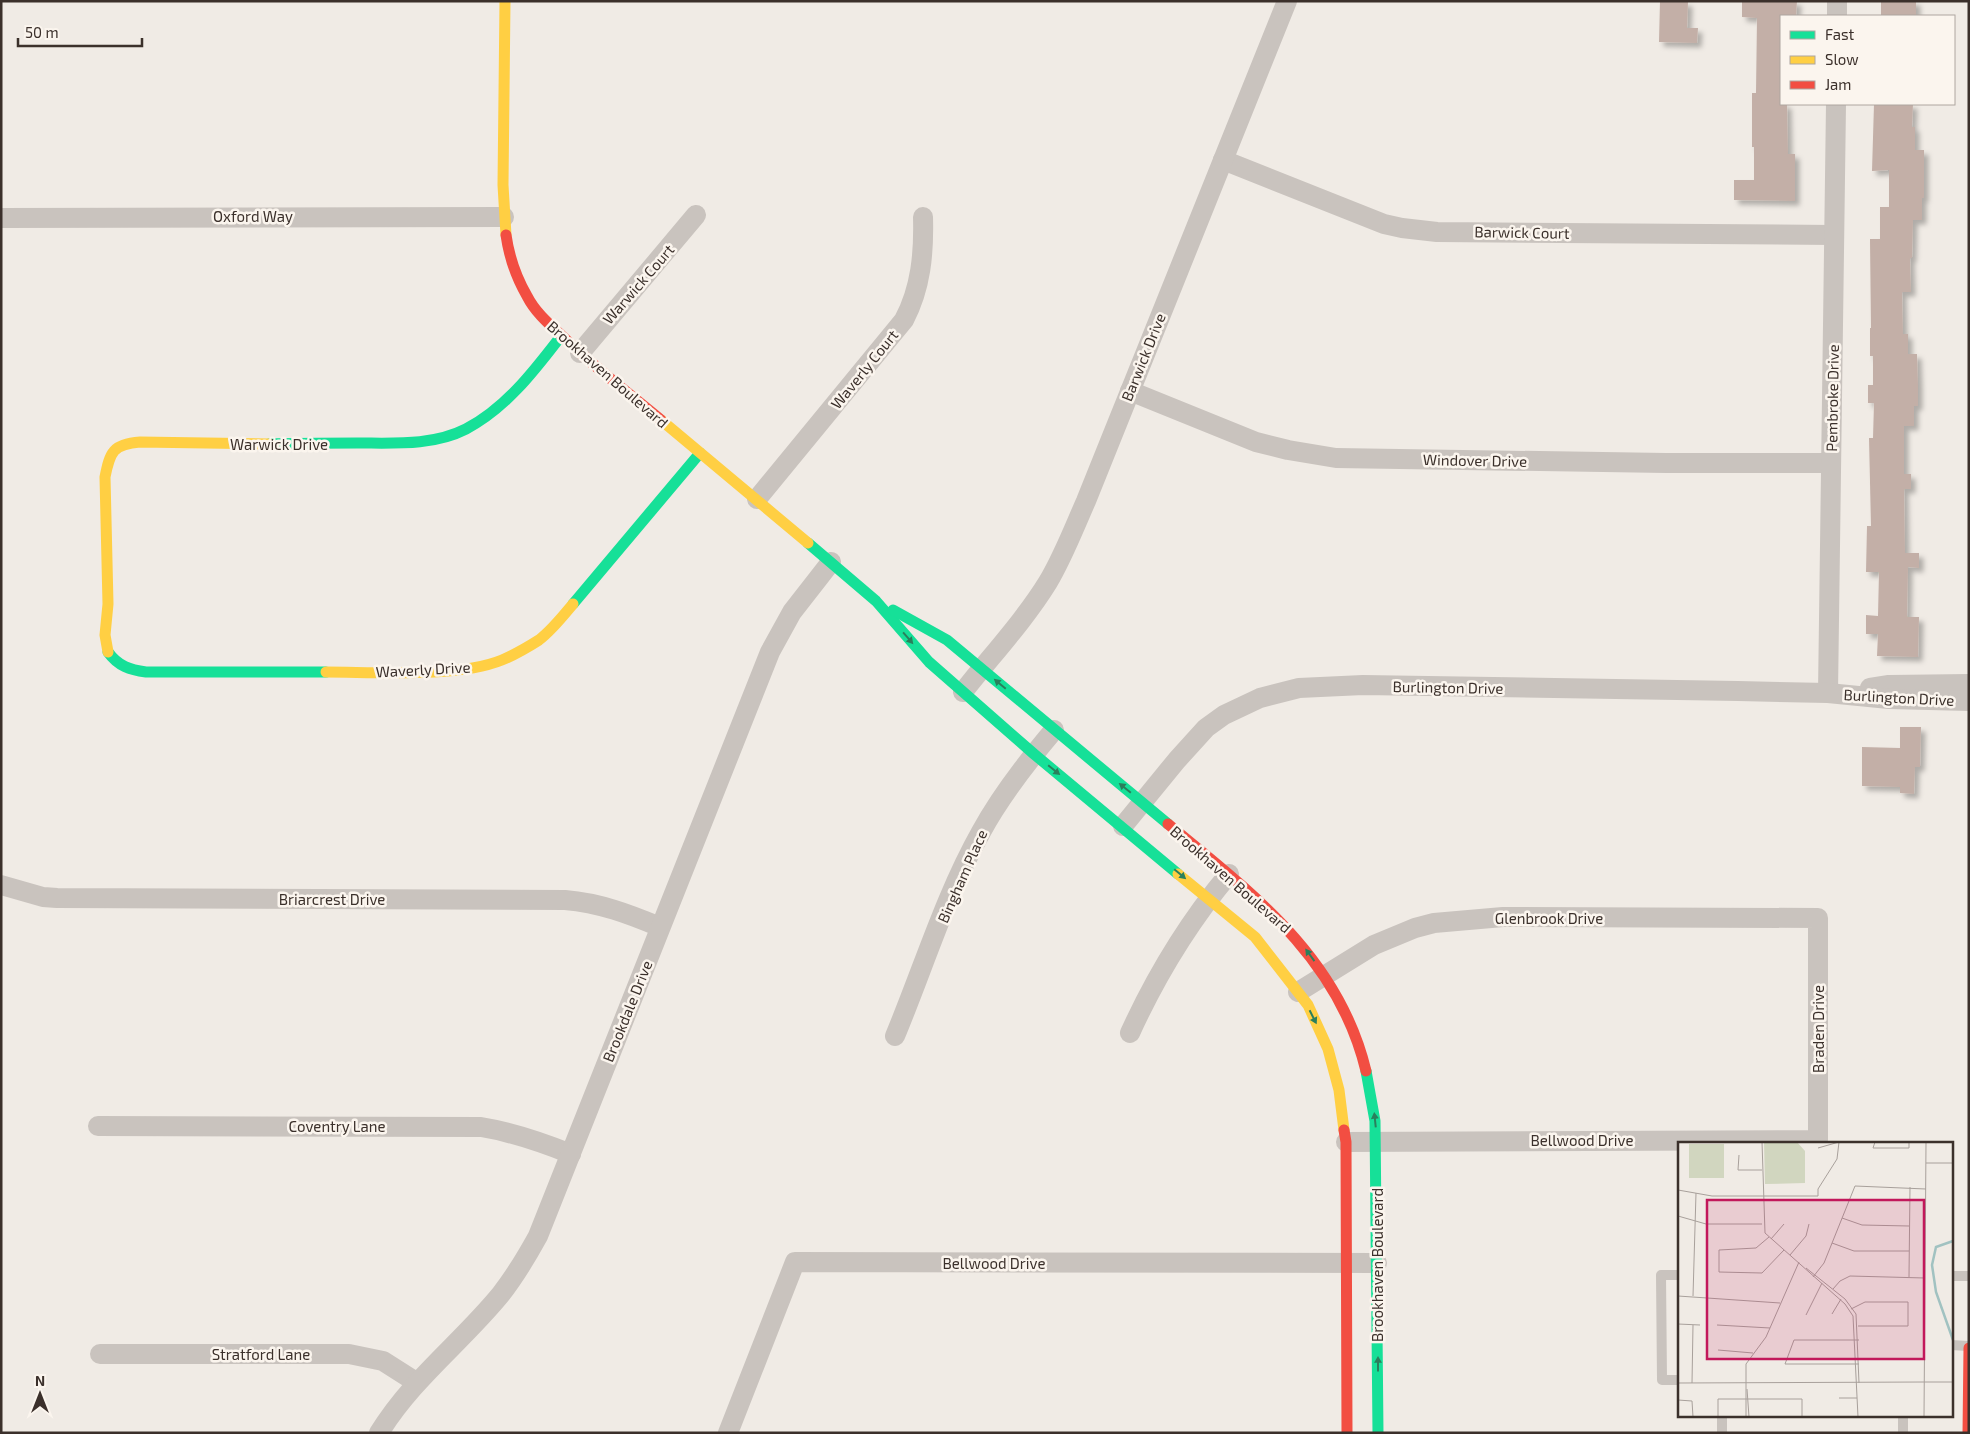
<svg xmlns="http://www.w3.org/2000/svg" width="1970" height="1434" font-family="'Exo 2',sans-serif">
<style>
.building{fill:#c3afa7;filter:url(#shadow)}
.lines{fill:none;stroke-linecap:round;stroke-linejoin:round}
.lane{stroke:#c9c3be;stroke-width:10}
.street{stroke:#c9c3be;stroke-width:20}
.fast{stroke:#16e098;stroke-width:11}
.slow{stroke:#ffcf43;stroke-width:11}
.jam{stroke:#f24e42;stroke-width:11}
.oneway{fill:#2a7f5c}
.labels{text-anchor:middle;dominant-baseline:central;stroke-width:5;stroke-linejoin:round;paint-order:stroke}
.street-label{font-size:15px;fill:#3b302b;stroke:#fbf5ee}
.inset-river{fill:none;stroke:#a1c2c1;stroke-width:2.5}
.inset-road{fill:none;stroke:#a8a09b;stroke-width:1}
.view{fill:#c2185b;fill-opacity:0.15;stroke:#c2185b;stroke-width:2.5}
.inset-edge{fill:none;stroke:#3b302b;stroke-width:2.5}
</style>
<defs>
<filter id="shadow"><feDropShadow dx="4.5" dy="4.5" stdDeviation="2.5" flood-color="#0004"/></filter>
</defs>
<rect width="100%" height="100%" fill="#f0ebe5"/>
<g class="building">
<polygon points="1660,1 1688,2 1687,28 1698,28 1697,43 1659,42"/>
<polygon points="1742,1 1797,1 1796,16 1781,16 1781,104 1787,104 1788,154 1795,154 1795,201 1734,200 1734,180 1754,180 1754,147 1752,147 1752,93 1756,93 1757,18 1742,17"/>
<rect x="1881" y="1" width="35" height="15"/>
<polygon points="1874,104 1913,104 1912,127 1915,127 1915,150 1924,150 1924,198 1922,198 1922,220 1913,220 1912,258 1910,258 1911,292 1902,292 1903,334 1908,334 1908,354 1917,354 1918,385 1918,406 1914,406 1914,426 1904,426 1904,474 1911,474 1911,489 1904,489 1905,553 1919,553 1919,568 1908,567 1907,617 1919,617 1918,657 1877,656 1878,634 1866,634 1866,615 1878,616 1879,572 1866,572 1867,526 1871,526 1869,438 1873,438 1874,403 1868,403 1868,385 1873,385 1873,356 1870,356 1870,328 1871,328 1870,239 1880,239 1880,207 1889,207 1889,170 1872,171"/>
<polygon points="1900,727 1921,727 1920,767 1915,767 1914,794 1900,793 1900,787 1862,786 1862,747 1900,748"/>
</g>
<g class="lines">
<g class="lane">
<polyline points="1679,1275 1661,1275 1662,1380 1679,1380"/>
<polyline points="1951,1276 1969,1276"/>
<polyline points="1951,1345 1968,1346"/>
<polyline points="1903,1415 1903,1433"/>
<polyline points="1722,1433 1722,1415"/>
</g>
<g class="street">
<polyline points="1837,16 1837,1"/>
<polyline points="1223,160 1384,224 1402,228 1437,232 1834,235"/>
<polyline points="1,218 504,217"/>
<polyline points="580,353 696,215"/>
<polyline points="1130,391 1256,442 1288,450 1336,458 1666,463 1831,463"/>
<path d="M 757,499 L 904,320 C 921,288 924,253 923,217"/>
<polyline points="1870,688 1889,685 1969,684"/>
<path d="M 963,692 C 991,656 1024,621 1048,582 C 1063,557 1074,528 1086,501 L 1287,1"/>
<polyline points="1828,693 1836,104"/>
<polyline points="1123,826 1177,760 1206,728 1224,715 1260,698 1299,688 1363,685 1738,691 1828,693 1889,699 1969,701"/>
<path d="M 1,885 L 43,897 L 57,898 L 565,900 C 600,903 629,914 660,927"/>
<polyline points="1298,992 1374,945 1415,928 1434,923 1503,917 1818,918 1818,1140 1346,1142"/>
<path d="M 1130,1033 C 1156,976 1188,923 1229,874"/>
<path d="M 895,1036 C 923,969 945,896 981,832 C 1001,795 1027,762 1054,730"/>
<path d="M 98,1126 L 481,1127 C 512,1132 541,1142 571,1154"/>
<polyline points="100,1354 349,1354 383,1361 416,1382"/>
<path d="M 379,1433 C 412,1379 462,1342 501,1294 C 515,1276 527,1256 538,1236 L 770,652 L 792,612 L 831,562"/>
<polyline points="728,1433 795,1262 1377,1263"/>
</g>
<g class="fast">
<path d="M 269,444 C 298,443 328,443 357,443 C 393,443 433,446 466,429 C 506,408 534,371 561,336"/>
<polyline points="808,543 876,601 929,662 1034,754 1178,874"/>
<polyline points="573,604 700,453"/>
<polyline points="893,610 947,640 1168,824"/>
<path d="M 108,652 C 118,666 130,670 146,672 L 326,672"/>
<polyline points="1366,1071 1375,1121 1378,1433"/>
</g>
<g class="slow">
<polyline points="505,1 503,185 506,235"/>
<polyline points="661,420 808,543"/>
<path d="M 108,652 L 105,635 L 108,604 L 105,477 C 110,452 113,444 140,442 L 269,444"/>
<path d="M 326,672 C 375,672 458,678 502,660 C 514,655 528,647 539,640 C 552,630 563,616 573,604"/>
<polyline points="1178,874 1255,937 1308,1005 1328,1049 1339,1090 1344,1130"/>
</g>
<g class="jam">
<path d="M 506,235 C 509,256 516,277 527,296 C 535,312 549,324 562,336 C 593,366 627,392 661,420"/>
<path d="M 1168,824 C 1253,894 1339,958 1366,1071"/>
<polyline points="1344,1130 1346,1142 1347,1433"/>
<polyline points="1968,1433 1969,1348"/>
</g>
</g>
<defs><path id="oneway-solid" d="M-6-.8H1V-3.2L6.5 0L1 3.2V.8H-6Z" transform="scale(1.25)"/></defs>
<g class="oneway">
<use href="#oneway-solid" transform="translate(908 638) rotate(49)"/>
<use href="#oneway-solid" transform="translate(1000 684) rotate(-140)"/>
<use href="#oneway-solid" transform="translate(1054 770) rotate(39)"/>
<use href="#oneway-solid" transform="translate(1125 788) rotate(-141)"/>
<use href="#oneway-solid" transform="translate(1180 874) rotate(40)"/>
<use href="#oneway-solid" transform="translate(1310 955) rotate(-126)"/>
<use href="#oneway-solid" transform="translate(1313 1017) rotate(63)"/>
<use href="#oneway-solid" transform="translate(1375 1120) rotate(-96)"/>
<use href="#oneway-solid" transform="translate(1378 1364) rotate(-90)"/>
</g>
<g class="labels">
<g class="street-label">
<text x="253" y="216">Oxford Way</text>
<text transform="translate(1522 232) rotate(1)">Barwick Court</text>
<text transform="translate(638 284) rotate(-49)">Warwick Court</text>
<text transform="translate(1143 357) rotate(-68)">Barwick Drive</text>
<text transform="translate(864 369) rotate(-51)">Waverly Court</text>
<text transform="translate(608 374) rotate(41)">Brookhaven Boulevard</text>
<text transform="translate(1832 398) rotate(-89)">Pembroke Drive</text>
<text x="279" y="444">Warwick Drive</text>
<text transform="translate(1475 460) rotate(1)">Windover Drive</text>
<text transform="translate(423 669) rotate(-3)">Waverly Drive</text>
<text transform="translate(1448 687) rotate(1)">Burlington Drive</text>
<text transform="translate(1899 697) rotate(3)">Burlington Drive</text>
<text transform="translate(962 876) rotate(-66)">Bingham Place</text>
<text transform="translate(1231 879) rotate(41)">Brookhaven Boulevard</text>
<text x="332" y="899">Briarcrest Drive</text>
<text x="1549" y="918">Glenbrook Drive</text>
<text transform="translate(627 1011) rotate(-68)">Brookdale Drive</text>
<text transform="translate(1818 1029) rotate(-90)">Braden Drive</text>
<text x="337" y="1126">Coventry Lane</text>
<text x="1582" y="1140">Bellwood Drive</text>
<text x="994" y="1263">Bellwood Drive</text>
<text transform="translate(1377 1265) rotate(-90)">Brookhaven Boulevard</text>
<text x="261" y="1354">Stratford Lane</text>
</g>
</g>
<g transform="translate(1678 1142)">
<rect width="275" height="275" fill="#f0ebe5"/>
<path d="M 86,0 L 119,0 L 127,9 L 127,41 L 87,42 ZM 11,2 L 46,2 L 46,36 L 11,36 Z" fill="#d1d6bf"/>
<path class="inset-river" d="M 275,99 L 258,105 L 254,123 L 258,150 L 275,198"/>
<path class="inset-road" d="M 84,0 L 87,91 L 167,162 L 175,174 L 180,275M 197,0 L 195,6 L 231,6 L 231,0M 61,13 L 60,28 L 84,28M 248,21 L 275,21M 0,48 L 34,54 L 140,54 L 140,47 L 159,17 L 161,0 L 140,6M 0,74 L 28,82 L 84,82M 164,76 L 184,83 L 231,84M 91,95 L 78,106 L 41,108 L 41,130 L 84,131 L 106,108M 93,97 L 106,82M 154,101 L 176,109 L 231,109M 112,113 L 128,94 L 131,82M 128,126 L 167,157 L 178,172 L 181,241M 135,135 L 146,121 L 177,44 L 248,47M 231,135 L 232,45M 155,147 L 162,139 L 172,134 L 247,136M 0,154 L 102,161M 15,154 L 18,51M 173,167 L 187,160 L 230,160 L 230,184 L 180,184M 154,172 L 163,157M 128,173 L 144,141M 0,182 L 22,183M 39,183 L 92,186M 181,198 L 116,198 L 107,222 L 181,222M 40,208 L 75,211M 246,240 L 275,240M 0,241 L 246,240M 14,241 L 15,183M 69,247 L 71,275M 161,256 L 179,256M 0,258 L 14,259 L 15,275M 40,275 L 40,257 L 124,257 L 124,275M 68,275 L 68,222 L 88,195 L 121,120M 246,275 L 248,0"/>
<path class="view" d="M 29,58 L 246,58 L 246,217 L 29,217 Z"/>
<rect width="275" height="275" class="inset-edge"/>
</g>
<rect width="1970" height="1434" fill="none" stroke="#3b302b" stroke-width="5"/>
<rect x="1780" y="15" width="175" height="90" fill="#fbf5ee" stroke="#aea6a0"/>
<rect x="1790" y="31" width="25" height="8" fill="#16e098" stroke="#aea6a0"/>
<text x="1825" y="40" font-size="15" fill="#3b302b">Fast</text>
<rect x="1790" y="56" width="25" height="8" fill="#ffcf43" stroke="#aea6a0"/>
<text x="1825" y="65" font-size="15" fill="#3b302b">Slow</text>
<rect x="1790" y="81" width="25" height="8" fill="#f24e42" stroke="#aea6a0"/>
<text x="1825" y="90" font-size="15" fill="#3b302b">Jam</text>
<g transform="translate(40 1394)" stroke="#fbf5ee" stroke-width="4" paint-order="stroke">
<path d="M0-4L9 19L0 12L-9 19Z" fill="#3b302b"/>
<text y="-8" font-size="14" font-weight="bold" text-anchor="middle" fill="#3b302b">N</text>
</g>
<path d="M18 38v8h124v-8" fill="none" stroke="#3b302b" stroke-width="2.5"/>
<text x="25" y="38" font-size="15" fill="#3b302b" stroke="#fbf5ee" stroke-width="4" paint-order="stroke">50 m</text>
</svg>
